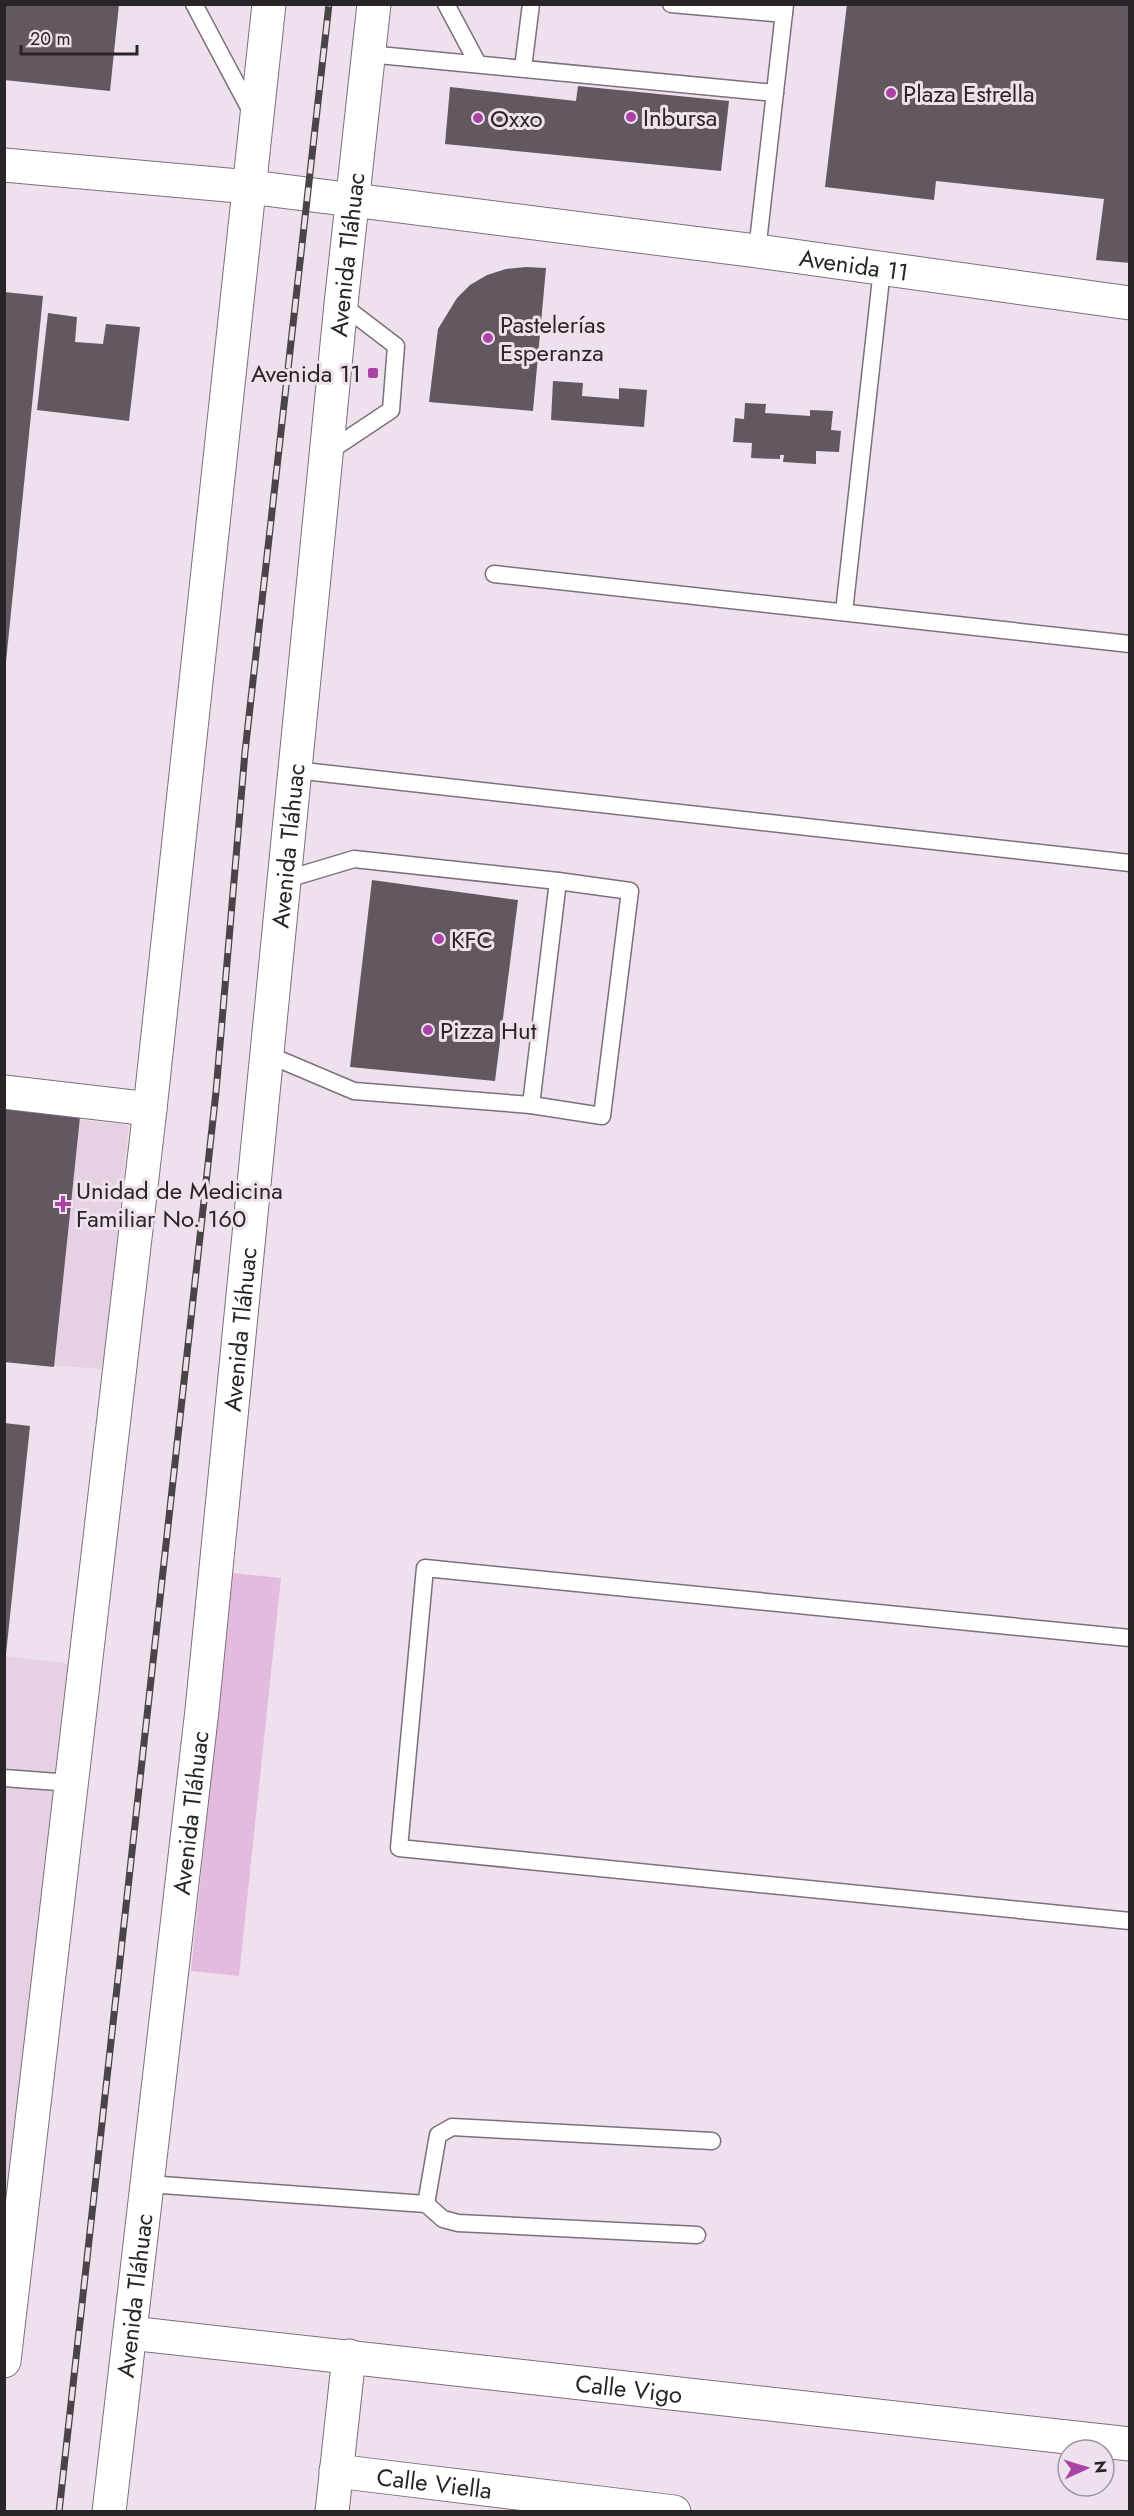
<svg xmlns="http://www.w3.org/2000/svg" width="1134" height="2516" font-family="Jost,sans-serif">
<style>
.built{fill:#e5d1e3}
.green{fill:#e3bbde}
.building{fill:#635762}
.lines{fill:none;stroke-linecap:round;stroke-linejoin:round}
.lane-casing{stroke:#7c707b;stroke-width:19}
.street-casing{stroke:#7c707b;stroke-width:35}
.secondary-casing{stroke:#7c707b;stroke-width:35}
.lane{stroke:#fff;stroke-width:16}
.street{stroke:#fff;stroke-width:33}
.secondary{stroke:#fff;stroke-width:33}
.rail-casing{stroke:#4a4449;stroke-width:7}
.rail{stroke:#eee0ec;stroke-width:4.5;stroke-dasharray:14;stroke-linecap:butt}
.poi-dot{fill:#ab43a5;stroke:#eee0ec;stroke-width:2}
.labels{text-anchor:middle;dominant-baseline:central;stroke-width:6;stroke-linejoin:round;paint-order:stroke}
.poi-label{font-size:24px;fill:#292428;stroke:#eee0ec;text-anchor:start}
.street-label{font-size:24px;fill:#292428;stroke:#eee0ec}
</style>
<rect width="100%" height="100%" fill="#eee0ec"/>
<g class="built">
<polygon points="5,1109 80,1117 80,1120 129,1125 104,1369 5,1362"/>
<polygon points="5,1656 74,1664 5,2319"/>
</g>
<polygon class="green" points="232,1573 281,1578 239,1976 191,1971"/>
<g class="building">
<polygon points="4,4 119,4 110,91 4,80"/>
<polygon points="847,4 1130,4 1130,263 1096,260 1104,199 936,181 934,200 825,187"/>
<polygon points="578,86 729,101 721,171 445,144 450,87 576,101"/>
<polygon points="526,267 546,268 533,411 429,402 438,329 457,298 470,285 487,275 506,269"/>
<polygon points="4,292 43,296 6,662 4,662"/>
<polygon points="48,313 77,317 75,342 103,344 106,324 140,327 129,421 37,410"/>
<polygon points="553,381 583,383 582,396 619,399 619,388 647,390 644,427 551,420"/>
<polygon points="745,403 766,404 765,413 810,416 810,410 833,411 831,430 841,431 839,452 816,451 816,464 783,462 784,455 780,455 780,459 751,458 752,443 733,442 735,418 744,419"/>
<polygon points="372,880 518,900 495,1081 350,1067"/>
<polygon points="4,1109 80,1117 54,1367 4,1362"/>
<polygon points="4,1423 30,1426 6,1654 4,1654"/>
</g>
<g class="lines">
<g class="lane-casing">
<g id="lane">
<polyline points="194,4 253,115"/>
<polyline points="446,4 478,64"/>
<polyline points="671,4 784,14"/>
<polyline points="368,54 775,93"/>
<polyline points="523,68 531,4"/>
<polyline points="757,251 785,4"/>
<polyline points="328,452 391,410 396,346 341,304"/>
<polyline points="494,574 1130,644"/>
<polyline points="844,612 882,269"/>
<polyline points="295,770 1130,863"/>
<polyline points="269,1055 354,1091 531,1105 558,881 354,859 284,880"/>
<polyline points="531,1105 602,1116 630,891 558,881"/>
<polyline points="1130,1638 425,1568 399,1848 1130,1921"/>
<polyline points="4,1778 71,1783"/>
<polyline points="148,2184 426,2204 443,2219 458,2223 697,2235"/>
<polyline points="426,2204 438,2135 452,2127 712,2141"/>
</g>
</g>
<g class="street-casing">
<g id="street">
<polyline points="4,165 250,187"/>
<polyline points="4,1092 150,1109"/>
<path id="s1" d="M 130,2333 L 1130,2444"/>
<path id="s2" d="M 336,2471 L 674,2512"/>
<polyline points="332,2512 349,2356"/>
</g>
</g>
<g class="secondary-casing">
<g id="secondary">
<path id="s3" d="M 250,187 L 757,251 L 1130,303"/>
<polyline points="4,2361 150,1109 269,4"/>
<path id="s4" d="M 109,2512 L 202,1710 L 341,304 L 374,4"/>
</g>
</g>
<use href="#lane" class="lane"/>
<use href="#street" class="street"/>
<use href="#secondary" class="secondary"/>
<g class="rail-casing">
<polyline id="rail" points="59,2512 216,1092 245,752 329,4"/>
</g>
<use href="#rail" class="rail"/>
</g>
<g class="poi-dot">
<circle cx="891" cy="93" r="6"/>
<circle cx="631" cy="117" r="6"/>
<circle cx="478" cy="118" r="6"/>
<circle cx="488" cy="338" r="6"/>
<rect x="367" y="367" width="12" height="12" rx="3"/>
<circle cx="439" cy="939" r="6"/>
<circle cx="428" cy="1030" r="6"/>
<path d="M60 1195h6v6h6v6h-6v6h-6v-6h-6v-6h6z"/>
</g>
<g class="labels">
<g class="poi-label">
<text x="903" y="93">Plaza Estrella</text>
<text x="643" y="117">Inbursa</text>
<text x="490" y="118">Oxxo</text>
<text x="500" y="324">Pastelerías<tspan x="500" dy="28">Esperanza</tspan></text>
<text x="361" y="373" text-anchor="end">Avenida 11</text>
<text x="451" y="939">KFC</text>
<text x="440" y="1030">Pizza Hut</text>
<text x="76" y="1190">Unidad de Medicina<tspan x="76" dy="28">Familiar No. 160</tspan></text>
</g>
<g class="street-label">
<text stroke="none"><textPath href="#s4" startOffset="2270">Avenida Tláhuac</textPath></text>
<text stroke="none"><textPath href="#s3" startOffset="609">Avenida 11</textPath></text>
<text stroke="none"><textPath href="#s4" startOffset="1676">Avenida Tláhuac</textPath></text>
<text stroke="none"><textPath href="#s4" startOffset="1190">Avenida Tláhuac</textPath></text>
<text stroke="none"><textPath href="#s4" startOffset="704">Avenida Tláhuac</textPath></text>
<text stroke="none"><textPath href="#s4" startOffset="218">Avenida Tláhuac</textPath></text>
<text stroke="none"><textPath href="#s1" startOffset="502">Calle Vigo</textPath></text>
<text stroke="none"><textPath href="#s2" startOffset="99">Calle Viella</textPath></text>
</g>
</g>
<rect width="1134" height="2516" fill="none" stroke="#292428" stroke-width="12"/>
<g transform="translate(1086 2468) rotate(86)"><circle r="28" fill="#eee0ec" stroke="#9f959e" stroke-width="1.5"/>
<path d="M0-4.5L10 22L0 15L-10 22Z" fill="#ab43a5"/>
<text y="-9" font-size="16" font-weight="bold" text-anchor="middle" fill="#292428">N</text>
</g>
<path d="M21 45v9h116v-9" fill="none" stroke="#292428" stroke-width="3"/>
<text x="30" y="45" font-size="18" fill="#292428" stroke="#eee0ec" stroke-width="4.5" paint-order="stroke">20 m</text>
</svg>
